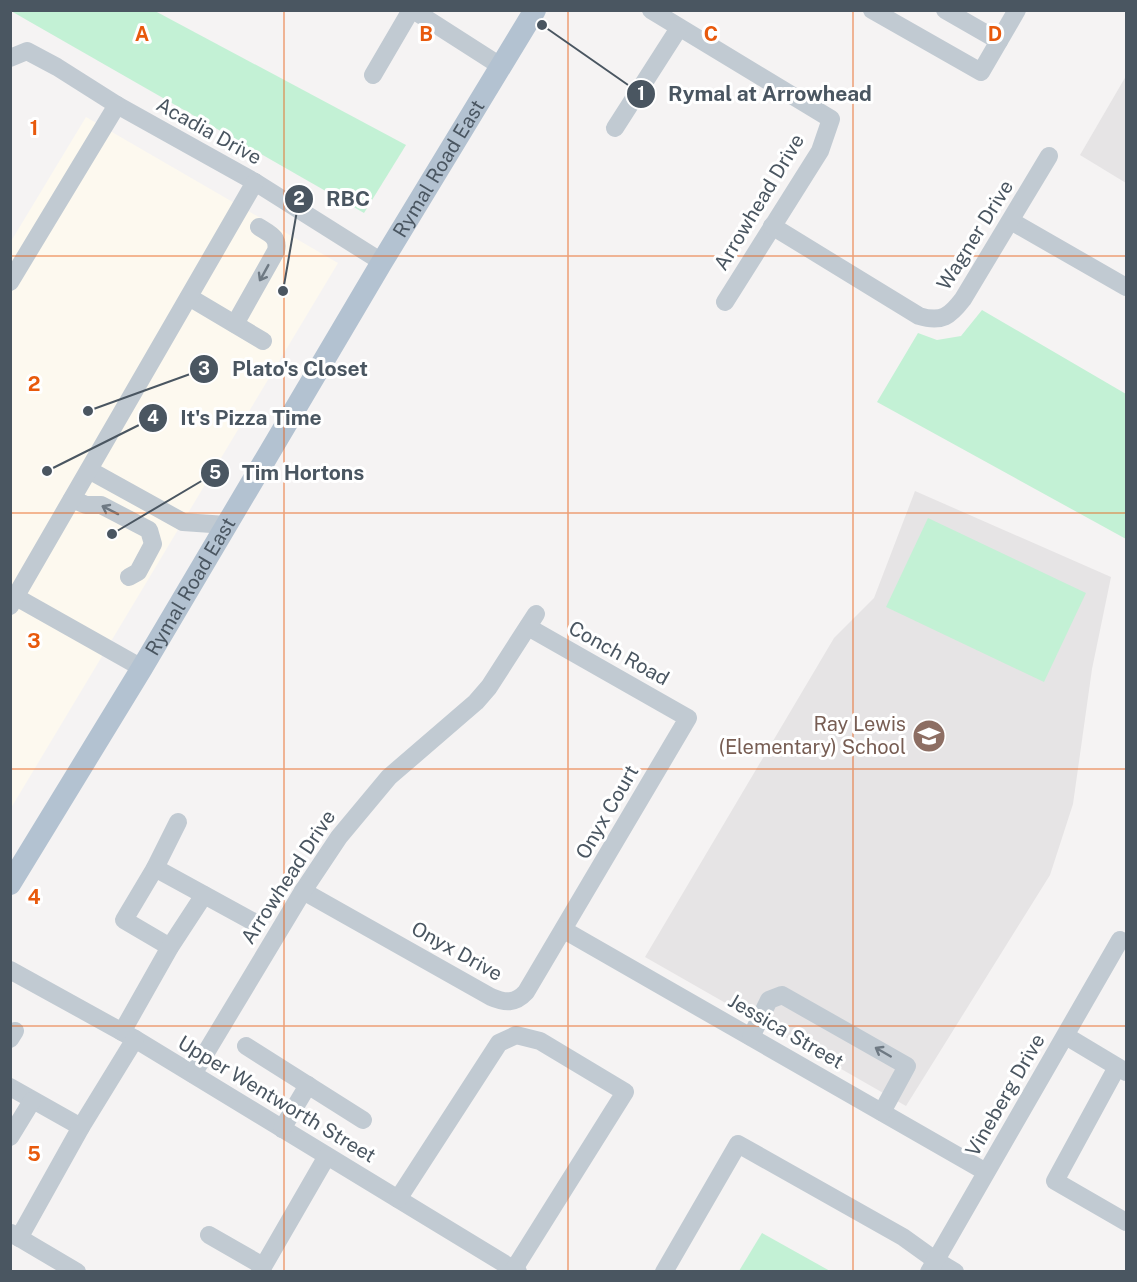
<svg xmlns="http://www.w3.org/2000/svg" width="1137" height="1282" font-family="'Public Sans',sans-serif">
<style>
.commercial{fill:#fdf9ef}
.education{fill:#e6e4e5}
.green{fill:#c3f1d5}
.lines{fill:none;stroke-linecap:round;stroke-linejoin:round}
.minor{stroke:#c1cad2;stroke-width:18}
.major{stroke:#b3c2d1;stroke-width:22}
.oneway{stroke:#6e7983}
.grid{fill:none;stroke:#e8590c;stroke-width:1.5;stroke-opacity:0.55}
.labels{text-anchor:middle;dominant-baseline:central;stroke-width:6;stroke-linejoin:round;paint-order:stroke}
.street-label{font-size:20px;fill:#4a5661;stroke:#fff}
.education-label{font-size:20px;fill:#785e54;stroke:#fff;text-anchor:end}
.grid-label{font-size:20px;text-anchor:middle;font-weight:bold;fill:#e8590c;stroke:#fff;stroke-width:6;stroke-linejoin:round;paint-order:stroke}
.leader{fill:none;stroke:#4a5661;stroke-width:2}
.callout-dot{fill:#4a5661;stroke:#fff;stroke-width:2}
.mark-label{font-size:18px;text-anchor:middle;font-weight:bold;fill:#fff}
.callout-label{font-size:21px;text-anchor:middle;font-weight:bold;fill:#4a5661;stroke:#fff;stroke-width:6;stroke-linejoin:round;paint-order:stroke}
</style>
<rect width="100%" height="100%" fill="#f5f3f3"/>
<polygon class="commercial" points="86,117 338,263 11,808 10,243"/>
<g class="education">
<polygon points="1126,76 1126,183 1080,155"/>
<polygon points="915,491 1111,577 1092,669 1073,804 1050,875 906,1106 645,957 834,638 874,598"/>
</g>
<g class="green">
<polygon points="11,11 155,11 406,145 364,213"/>
<polygon points="982,310 1126,394 1126,539 877,402 918,333 937,340 961,336"/>
<polygon points="928,518 1086,593 1044,682 886,607"/>
<polygon points="762,1233 830,1271 739,1271"/>
</g>
<g class="lines">
<g class="minor">
<polyline points="413,10 502,67"/>
<polyline points="651,10 831,119 820,151 725,302"/>
<polyline points="872,10 981,72 1017,10"/>
<polyline points="945,10 999,41"/>
<polyline points="10,58 27,51 57,67 117,105 255,182 382,262"/>
<polyline points="373,75 411,10"/>
<polyline points="615,128 679,28"/>
<polyline points="1011,221 1126,287"/>
<path d="M 772,226 L 919,316 C 942,323 950,316 963,299 L 1049,156"/>
<polyline points="10,282 117,105"/>
<polyline points="189,297 263,341"/>
<path d="M 235,324 L 276,251 C 279,237 270,234 259,227"/>
<polyline points="89,470 183,522 226,525"/>
<polyline points="72,499 86,505 101,505 149,530 153,544 138,572 129,577"/>
<polyline points="16,597 142,668"/>
<polyline points="10,606 255,182"/>
<polyline points="155,868 252,921"/>
<path d="M 303,891 L 491,997 C 505,1003 515,1004 526,992 L 688,718 L 528,627"/>
<polyline points="564,930 986,1172"/>
<polyline points="170,947 124,920 155,868 178,822"/>
<polyline points="10,970 135,1039 518,1272"/>
<polyline points="122,1032 170,947 204,895"/>
<polyline points="1066,1036 1126,1072"/>
<polyline points="751,1037 769,1000 782,995 907,1066 882,1112"/>
<polyline points="10,1039 15,1031"/>
<polyline points="246,1046 363,1120"/>
<polyline points="1117,1067 1055,1181 1126,1222"/>
<polyline points="193,1074 303,891 339,837 389,777 476,702 489,687 536,614"/>
<polyline points="10,1087 81,1127"/>
<polyline points="282,1129 308,1085"/>
<polyline points="10,1137 32,1101"/>
<polyline points="398,1199 499,1043 516,1035 540,1041 625,1092 514,1269"/>
<polyline points="11,1233 77,1272"/>
<polyline points="209,1235 263,1266"/>
<polyline points="19,1238 81,1127 135,1039"/>
<polyline points="260,1272 327,1156"/>
<polyline points="664,1272 738,1144 903,1237 935,1260 955,1272"/>
<polyline points="929,1272 1120,940"/>
</g>
<path class="major" id="s1" d="M 10,884 L 142,668 L 382,262 L 535,10"/>
</g>
<defs><path id="oneway-shaft" d="M-6 0H5M1.5-3L5.5 0L1.5 3" fill="none" stroke-width="1.6" stroke-linecap="round" stroke-linejoin="round" transform="scale(1.5)"/></defs>
<g class="oneway">
<use href="#oneway-shaft" transform="translate(264 273) rotate(119)"/>
<use href="#oneway-shaft" transform="translate(110 510) rotate(-153)"/>
<use href="#oneway-shaft" transform="translate(883 1052) rotate(-150)"/>
</g>
<path class="grid" d="M 284,10 L 284,1272M 568,10 L 568,1272M 853,10 L 853,1272M 10,256 L 1126,256M 10,513 L 1126,513M 10,769 L 1126,769M 10,1026 L 1126,1026"/>
<defs>
<g id="school-disc" transform="scale(1.725)"><circle r="9.5" fill="#8d6e63" stroke="#fff"/><path d="M0-5L7-2L0 1L-7-2ZM-4 1L0 2.5L4 1V4Q0 6-4 4Z" fill="#fff"/></g>
</defs>
<g fill-rule="evenodd">
<use href="#school-disc" x="929" y="736"/>
</g>
<g class="labels">
<g class="street-label">
<text transform="translate(209 131) rotate(29)">Acadia Drive</text>
<text stroke="none"><textPath href="#s1" startOffset="834">Rymal Road East</textPath></text>
<text transform="translate(759 202) rotate(-59)">Arrowhead Drive</text>
<text transform="translate(975 235) rotate(-58)">Wagner Drive</text>
<text stroke="none"><textPath href="#s1" startOffset="348">Rymal Road East</textPath></text>
<text transform="translate(619 653) rotate(29)">Conch Road</text>
<text transform="translate(607 812) rotate(-60)">Onyx Court</text>
<text transform="translate(288 877) rotate(-57)">Arrowhead Drive</text>
<text transform="translate(457 951) rotate(29)">Onyx Drive</text>
<text transform="translate(786 1031) rotate(30)">Jessica Street</text>
<text transform="translate(1005 1095) rotate(-60)">Vineberg Drive</text>
<text transform="translate(277 1099) rotate(31)">Upper Wentworth Street</text>
</g>
<g class="education-label">
<text x="906" y="724">Ray Lewis<tspan x="906" dy="23">(Elementary) School</tspan></text>
</g>
</g>
<g class="grid-label">
<text x="142" y="41">A</text>
<text x="426" y="41">B</text>
<text x="711" y="41">C</text>
<text x="995" y="41">D</text>
<text x="34" y="135">1</text>
<text x="34" y="391">2</text>
<text x="34" y="648">3</text>
<text x="34" y="904">4</text>
<text x="34" y="1161">5</text>
</g>
<path class="leader" d="M542 25L641 94M283 291L299 199M88 411L204 369M47 471L153 418M112 534L215 473"/>
<g class="callout-dot">
<circle cx="542" cy="25" r="6"/>
<circle cx="283" cy="291" r="6"/>
<circle cx="88" cy="411" r="6"/>
<circle cx="47" cy="471" r="6"/>
<circle cx="112" cy="534" r="6"/>
<circle cx="641" cy="94" r="15"/>
<circle cx="299" cy="199" r="15"/>
<circle cx="204" cy="369" r="15"/>
<circle cx="153" cy="418" r="15"/>
<circle cx="215" cy="473" r="15"/>
</g>
<g class="mark-label">
<text x="641" y="100">1</text>
<text x="299" y="205">2</text>
<text x="204" y="375">3</text>
<text x="153" y="424">4</text>
<text x="215" y="479">5</text>
</g>
<g class="callout-label">
<text x="770" y="101">Rymal at Arrowhead</text>
<text x="348" y="206">RBC</text>
<text x="300" y="376">Plato's Closet</text>
<text x="251" y="425">It's Pizza Time</text>
<text x="303" y="480">Tim Hortons</text>
</g>
<rect width="1137" height="1282" fill="none" stroke="#4a5661" stroke-width="24"/>
</svg>
